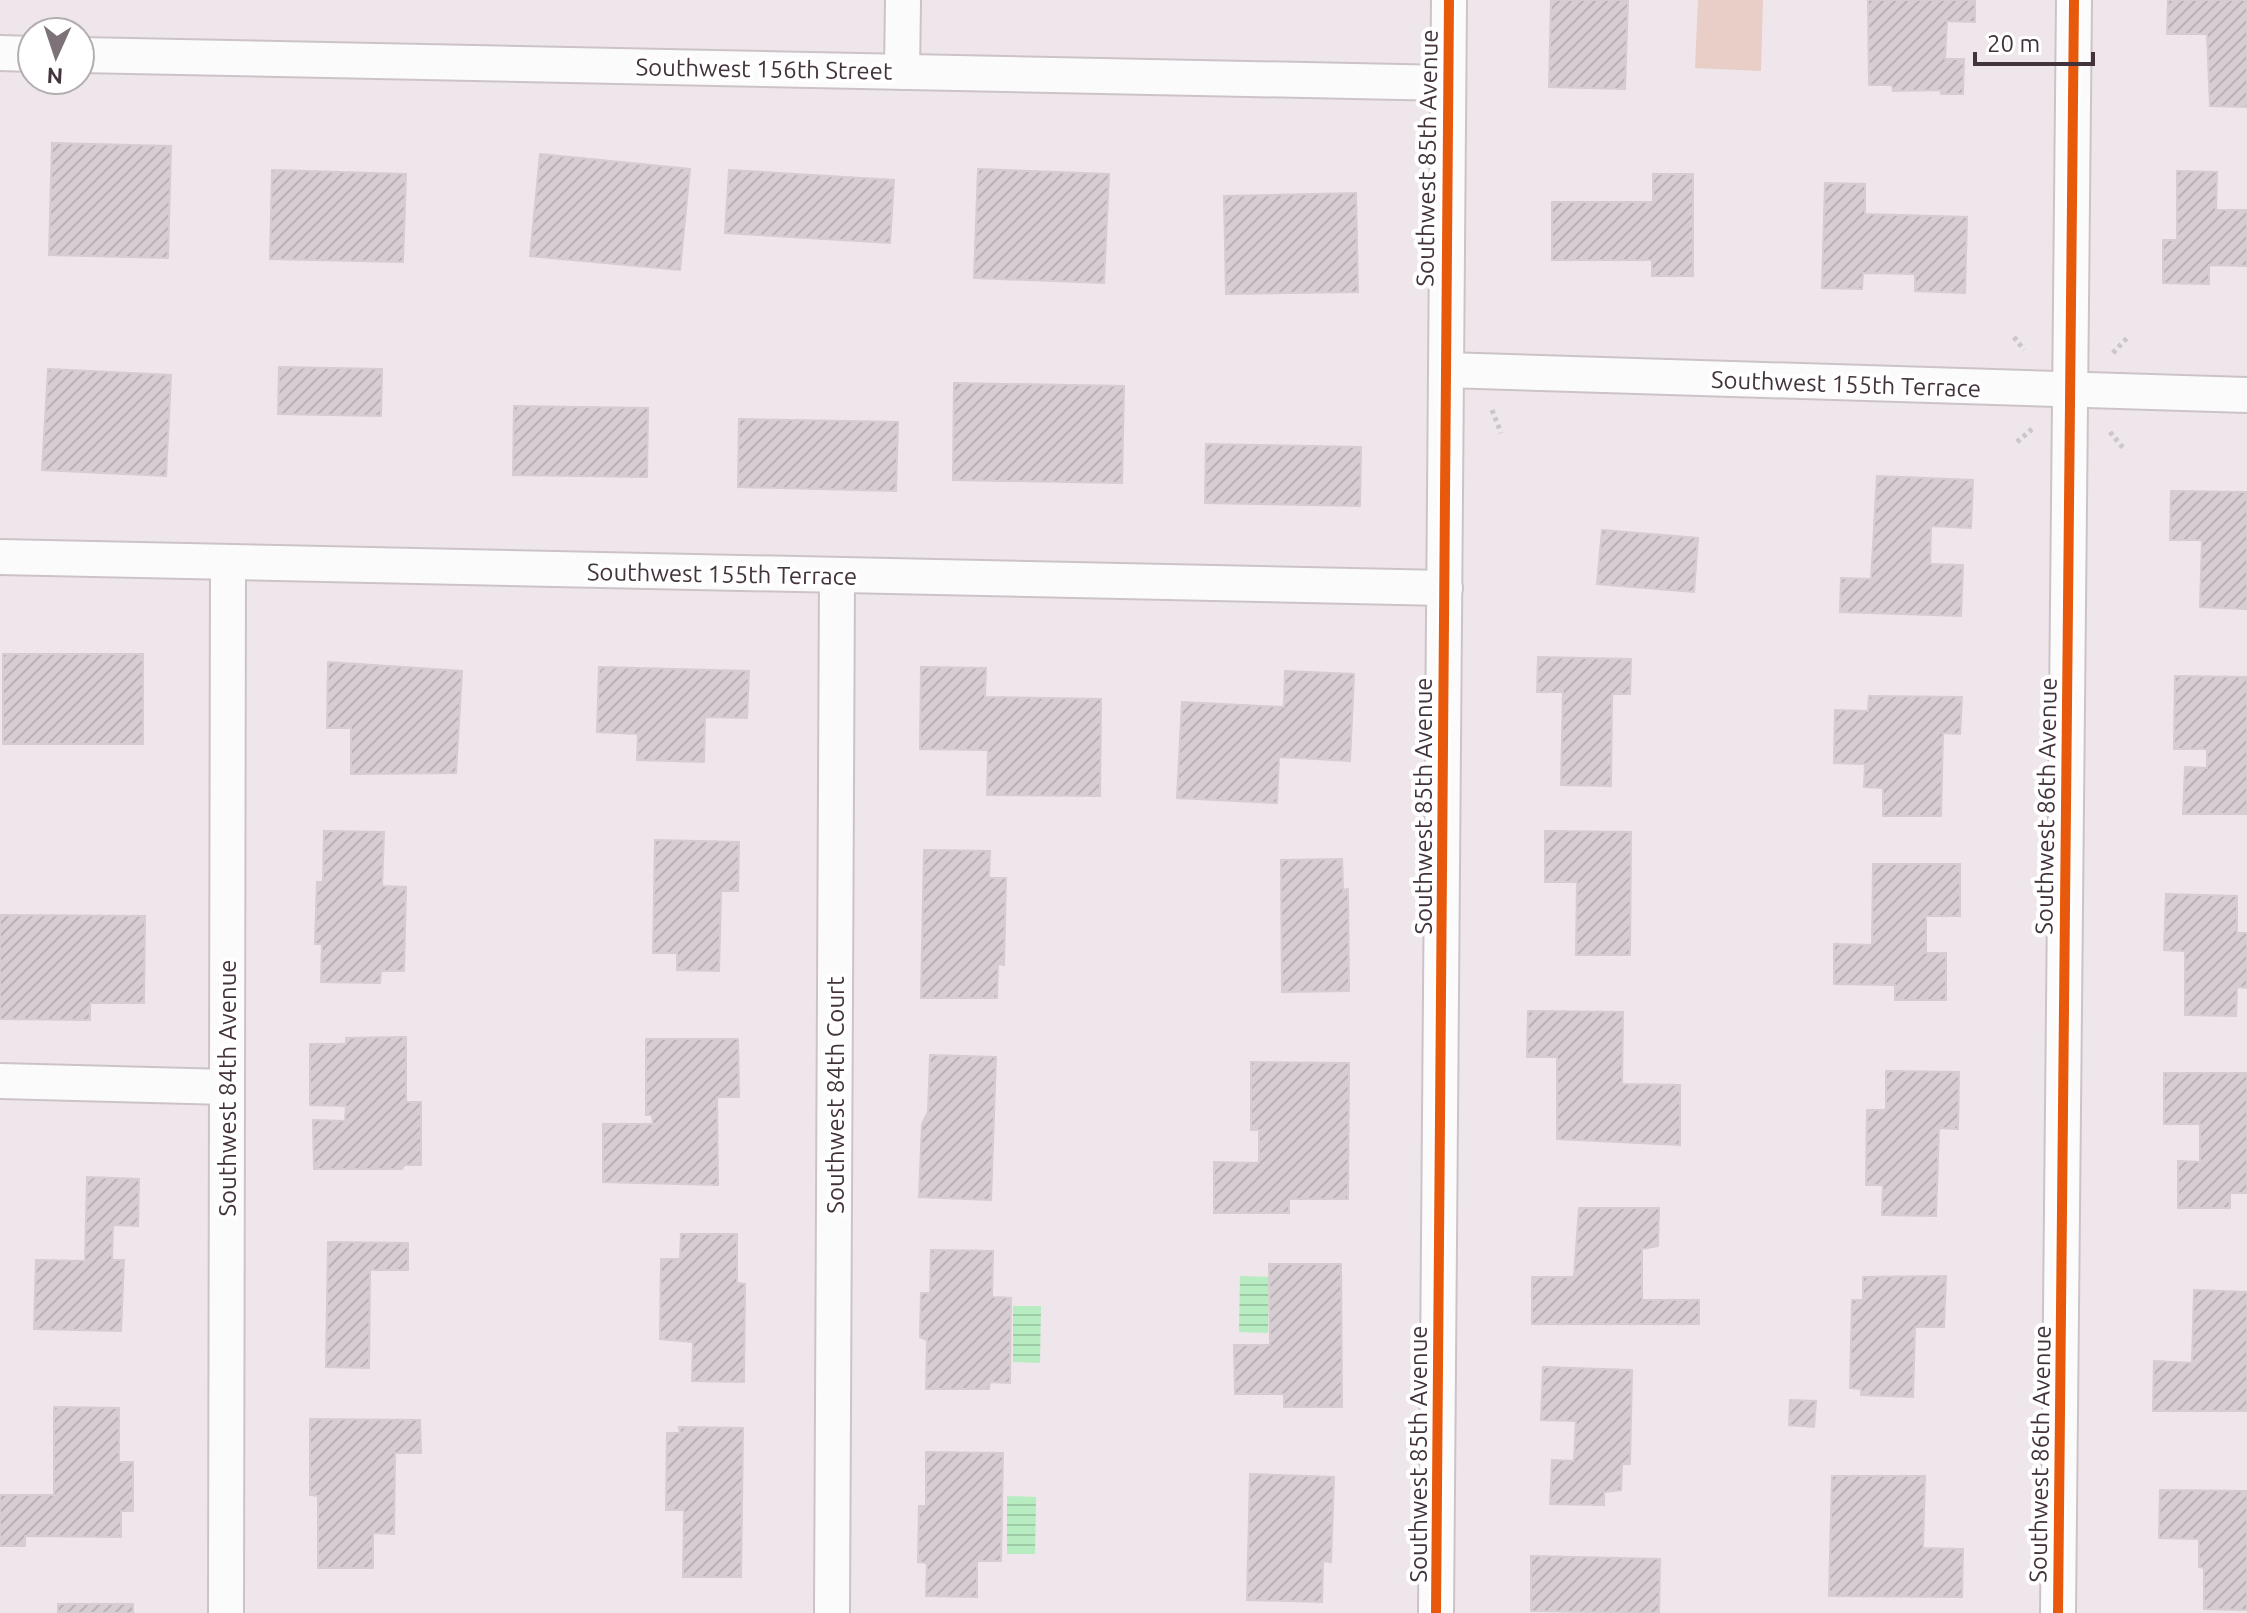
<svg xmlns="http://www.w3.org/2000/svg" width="2247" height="1613" font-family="Ubuntu,sans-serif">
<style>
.park{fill:#e9cdc7}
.water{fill:url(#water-rules)}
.building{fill:url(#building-hatch);stroke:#d6ccd1;stroke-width:2}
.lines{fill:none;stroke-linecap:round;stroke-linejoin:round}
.street-casing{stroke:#ccc3c8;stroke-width:38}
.path{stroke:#ccc5c9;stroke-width:5;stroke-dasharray:4 4;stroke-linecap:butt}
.street{stroke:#fcfbfc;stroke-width:34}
.cycleway-casing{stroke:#fff;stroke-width:15}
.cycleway{stroke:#e8590c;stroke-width:10}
.labels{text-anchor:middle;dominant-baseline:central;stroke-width:8;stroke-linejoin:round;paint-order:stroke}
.street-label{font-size:24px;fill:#42333c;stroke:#fff}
</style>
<defs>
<pattern id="water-rules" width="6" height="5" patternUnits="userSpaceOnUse" patternTransform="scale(2)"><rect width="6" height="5" fill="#b6ecc0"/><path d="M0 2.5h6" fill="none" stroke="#9ecba6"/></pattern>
<pattern id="building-hatch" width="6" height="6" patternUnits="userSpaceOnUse" patternTransform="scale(2)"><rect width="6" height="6" fill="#d7ced3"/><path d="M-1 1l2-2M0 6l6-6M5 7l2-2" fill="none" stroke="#bab1b6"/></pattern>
</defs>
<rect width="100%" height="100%" fill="#eee6ea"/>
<polygon class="park" points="1698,0 1763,0 1761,71 1695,68"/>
<g class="water">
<polygon points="1240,1276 1269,1277 1268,1333 1239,1332"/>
<polygon points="1013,1306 1041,1306 1040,1363 1013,1362"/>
<polygon points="1007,1496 1036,1497 1035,1554 1007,1554"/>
</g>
<g class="building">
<polygon points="1551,0 1628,0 1625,89 1549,87"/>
<polygon points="1868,0 1975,0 1975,22 1947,21 1945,59 1964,59 1963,94 1941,94 1941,90 1893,91 1892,85 1869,85"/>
<polygon points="2168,0 2247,0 2247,107 2210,106 2207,34 2167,34"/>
<polygon points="52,143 171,146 168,258 49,255"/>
<polygon points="540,154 690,169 680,270 530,256"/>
<polygon points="978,169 1109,174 1104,283 974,278"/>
<polygon points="272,170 406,174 403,262 270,259"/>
<polygon points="729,170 894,180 890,243 725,233"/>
<polygon points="2177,171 2217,172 2216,210 2247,210 2247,266 2209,265 2209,284 2163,283 2163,240 2177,240"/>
<polygon points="1653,174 1693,174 1693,276 1652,276 1652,260 1552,260 1552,202 1653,202"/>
<polygon points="1825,183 1865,184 1865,214 1967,217 1965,293 1915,291 1915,274 1863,273 1862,289 1822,288"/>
<polygon points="1356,193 1358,292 1226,294 1224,196"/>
<polygon points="279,367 382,369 381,416 278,414"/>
<polygon points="48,369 171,375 166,476 42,470"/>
<polygon points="954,383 1124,386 1122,483 953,480"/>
<polygon points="514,406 648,408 647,477 513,475"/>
<polygon points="739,419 898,422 896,491 738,487"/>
<polygon points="1206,444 1361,447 1360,506 1205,503"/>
<polygon points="1877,476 1973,480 1971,528 1931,526 1930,564 1963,565 1961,616 1840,612 1841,578 1871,579"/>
<polygon points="2171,491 2247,492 2247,609 2200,607 2202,540 2170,540"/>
<polygon points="1602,530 1698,538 1694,592 1597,584"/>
<rect x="3" y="654" width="140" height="90"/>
<polygon points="1538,657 1631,659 1630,694 1612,694 1611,786 1561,785 1563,692 1537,692"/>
<polygon points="328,662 462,671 456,773 351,774 351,728 327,728"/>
<polygon points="599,667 749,671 747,718 705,717 704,762 637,760 638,734 597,732"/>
<polygon points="921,667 986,668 985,697 1101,699 1100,796 987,795 988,750 920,749"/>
<polygon points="1285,671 1354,674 1350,761 1279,757 1277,803 1177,798 1182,702 1284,707"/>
<polygon points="2175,676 2247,677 2247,814 2183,814 2185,767 2207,768 2207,749 2174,749"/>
<polygon points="1869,696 1962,697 1960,734 1943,733 1941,816 1883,816 1883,788 1864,787 1865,764 1834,763 1835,710 1868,711"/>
<polygon points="324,831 384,832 382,886 406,887 404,971 381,971 380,983 321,982 322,944 315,944 317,882 323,882"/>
<polygon points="1545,831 1631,832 1630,955 1576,955 1577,882 1545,882"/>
<polygon points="655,840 739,842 738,891 721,891 719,971 677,970 677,953 653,953"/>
<polygon points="924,850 990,851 989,878 1006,878 1004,965 998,964 997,998 921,998"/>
<polygon points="1342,859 1343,890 1348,889 1349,991 1282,992 1281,860"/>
<polygon points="1873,864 1960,864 1960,916 1926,916 1926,953 1946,953 1946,1000 1895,1000 1895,985 1834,984 1834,944 1872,945"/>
<polygon points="2166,894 2237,896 2237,933 2247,933 2247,988 2237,987 2236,1016 2185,1015 2185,951 2164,950"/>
<polygon points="0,915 145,916 144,1003 90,1003 90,1020 0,1019"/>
<polygon points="1528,1011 1623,1012 1622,1084 1680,1085 1680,1145 1557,1139 1557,1057 1527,1057"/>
<polygon points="406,1037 406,1102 421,1102 421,1165 404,1165 402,1169 314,1169 313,1120 345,1121 346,1106 310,1105 310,1044 346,1044 346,1038"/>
<polygon points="646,1039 738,1039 739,1097 717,1097 718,1185 603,1182 603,1124 653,1124 652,1115 646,1115"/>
<polygon points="930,1055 996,1057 991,1200 919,1197 922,1124 928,1112"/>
<polygon points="1251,1062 1349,1063 1348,1199 1289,1199 1289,1213 1214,1213 1214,1162 1259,1163 1259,1130 1251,1130"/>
<polygon points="1886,1071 1959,1072 1958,1129 1939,1128 1936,1216 1882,1215 1883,1185 1866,1185 1867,1110 1886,1110"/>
<polygon points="2164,1073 2247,1073 2247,1193 2230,1193 2230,1208 2178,1208 2178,1161 2200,1162 2200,1124 2164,1124"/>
<polygon points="87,1177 139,1179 138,1226 113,1225 112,1260 124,1260 121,1331 34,1329 36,1260 85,1261"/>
<polygon points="1579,1208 1659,1208 1658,1246 1642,1249 1642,1300 1699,1300 1699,1324 1532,1324 1532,1277 1574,1277"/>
<polygon points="681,1234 737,1234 737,1283 745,1284 744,1382 692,1381 693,1342 660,1339 661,1259 680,1259"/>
<polygon points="328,1242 408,1243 408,1270 370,1270 369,1368 326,1367"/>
<polygon points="931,1250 993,1251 992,1297 1011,1298 1010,1383 990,1382 989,1389 926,1389 927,1340 920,1337 921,1293 930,1293"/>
<polygon points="1269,1264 1341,1264 1342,1407 1284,1407 1284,1394 1235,1394 1234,1345 1270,1345"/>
<polygon points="1946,1276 1944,1327 1915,1327 1913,1397 1861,1395 1861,1389 1850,1388 1852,1300 1863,1300 1863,1277"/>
<polygon points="2194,1290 2247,1292 2247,1411 2153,1411 2154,1361 2192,1363"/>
<polygon points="1543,1367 1632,1370 1630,1464 1622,1464 1621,1490 1604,1492 1604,1505 1550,1504 1552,1460 1574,1461 1576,1421 1541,1420"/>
<polygon points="1790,1400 1816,1401 1814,1427 1789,1425"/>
<polygon points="54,1407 119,1408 119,1462 133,1462 133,1511 121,1511 121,1537 25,1536 25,1546 0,1546 0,1495 54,1495"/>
<polygon points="310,1419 420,1420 421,1453 395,1453 394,1534 373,1533 373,1568 318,1568 318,1496 310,1495"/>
<polygon points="679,1427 743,1428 741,1577 683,1577 684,1510 666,1510 667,1433 680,1433"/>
<polygon points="926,1452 1003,1453 1001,1561 977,1561 977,1597 926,1596 927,1563 918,1562 919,1506 926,1506"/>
<polygon points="1250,1474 1334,1477 1331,1562 1323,1561 1322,1602 1247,1600"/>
<polygon points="1832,1476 1925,1476 1923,1548 1963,1549 1962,1597 1829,1596"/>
<polygon points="2160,1490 2247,1491 2247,1610 2204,1609 2204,1568 2199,1567 2199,1539 2159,1538"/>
<polygon points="1531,1556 1660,1559 1659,1613 1531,1611"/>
<rect x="58" y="1604" width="75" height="9"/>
</g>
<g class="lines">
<g class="street-casing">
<g id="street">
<polyline points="0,53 32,54"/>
<polyline points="80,55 1448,83"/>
<polyline points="902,72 903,0"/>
<polyline points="1446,370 2247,395"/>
<polyline points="0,557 1445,588"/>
<polyline points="0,1081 227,1087"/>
<polyline points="226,1613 228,562"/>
<polyline points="832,1613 837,577"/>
<polyline points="1436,1613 1449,0"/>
<polyline points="2058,1613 2074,0"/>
</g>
</g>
<g class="path">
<polyline points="2014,337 2024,350"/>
<polyline points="2113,353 2127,338"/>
<polyline points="1492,410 1501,433"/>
<polyline points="2110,432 2124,449"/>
<polyline points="2017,442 2032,429"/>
</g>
<use href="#street" class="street"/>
<g class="cycleway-casing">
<g id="cycleway">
<polyline points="1436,1613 1449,0"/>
<polyline points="2058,1613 2074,0"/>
</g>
</g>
<use href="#cycleway" class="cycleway"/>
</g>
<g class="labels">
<g class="street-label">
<text transform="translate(764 69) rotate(1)">Southwest 156th Street</text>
<text transform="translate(1427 158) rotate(-89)">Southwest 85th Avenue</text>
<text transform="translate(1846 384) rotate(2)">Southwest 155th Terrace</text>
<text transform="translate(722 574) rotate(1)">Southwest 155th Terrace</text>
<text transform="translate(1423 806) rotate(-90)">Southwest 85th Avenue</text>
<text transform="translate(2046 806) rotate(-89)">Southwest 86th Avenue</text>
<text transform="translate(227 1088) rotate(-90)">Southwest 84th Avenue</text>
<text transform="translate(835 1095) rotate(-90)">Southwest 84th Court</text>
<text transform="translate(1418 1454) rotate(-90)">Southwest 85th Avenue</text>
<text transform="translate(2040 1454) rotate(-89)">Southwest 86th Avenue</text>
</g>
</g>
<g transform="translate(56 56) rotate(183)"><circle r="38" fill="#ffffff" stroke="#b3adb1" stroke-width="2"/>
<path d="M0-6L14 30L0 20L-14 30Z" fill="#7e7279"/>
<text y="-12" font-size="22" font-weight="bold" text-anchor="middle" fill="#42333c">N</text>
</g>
<path d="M1975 52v12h118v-12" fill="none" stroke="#42333c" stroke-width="4"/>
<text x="1987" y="52" font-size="24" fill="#42333c" stroke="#ffffff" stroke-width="6" paint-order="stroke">20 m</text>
</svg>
